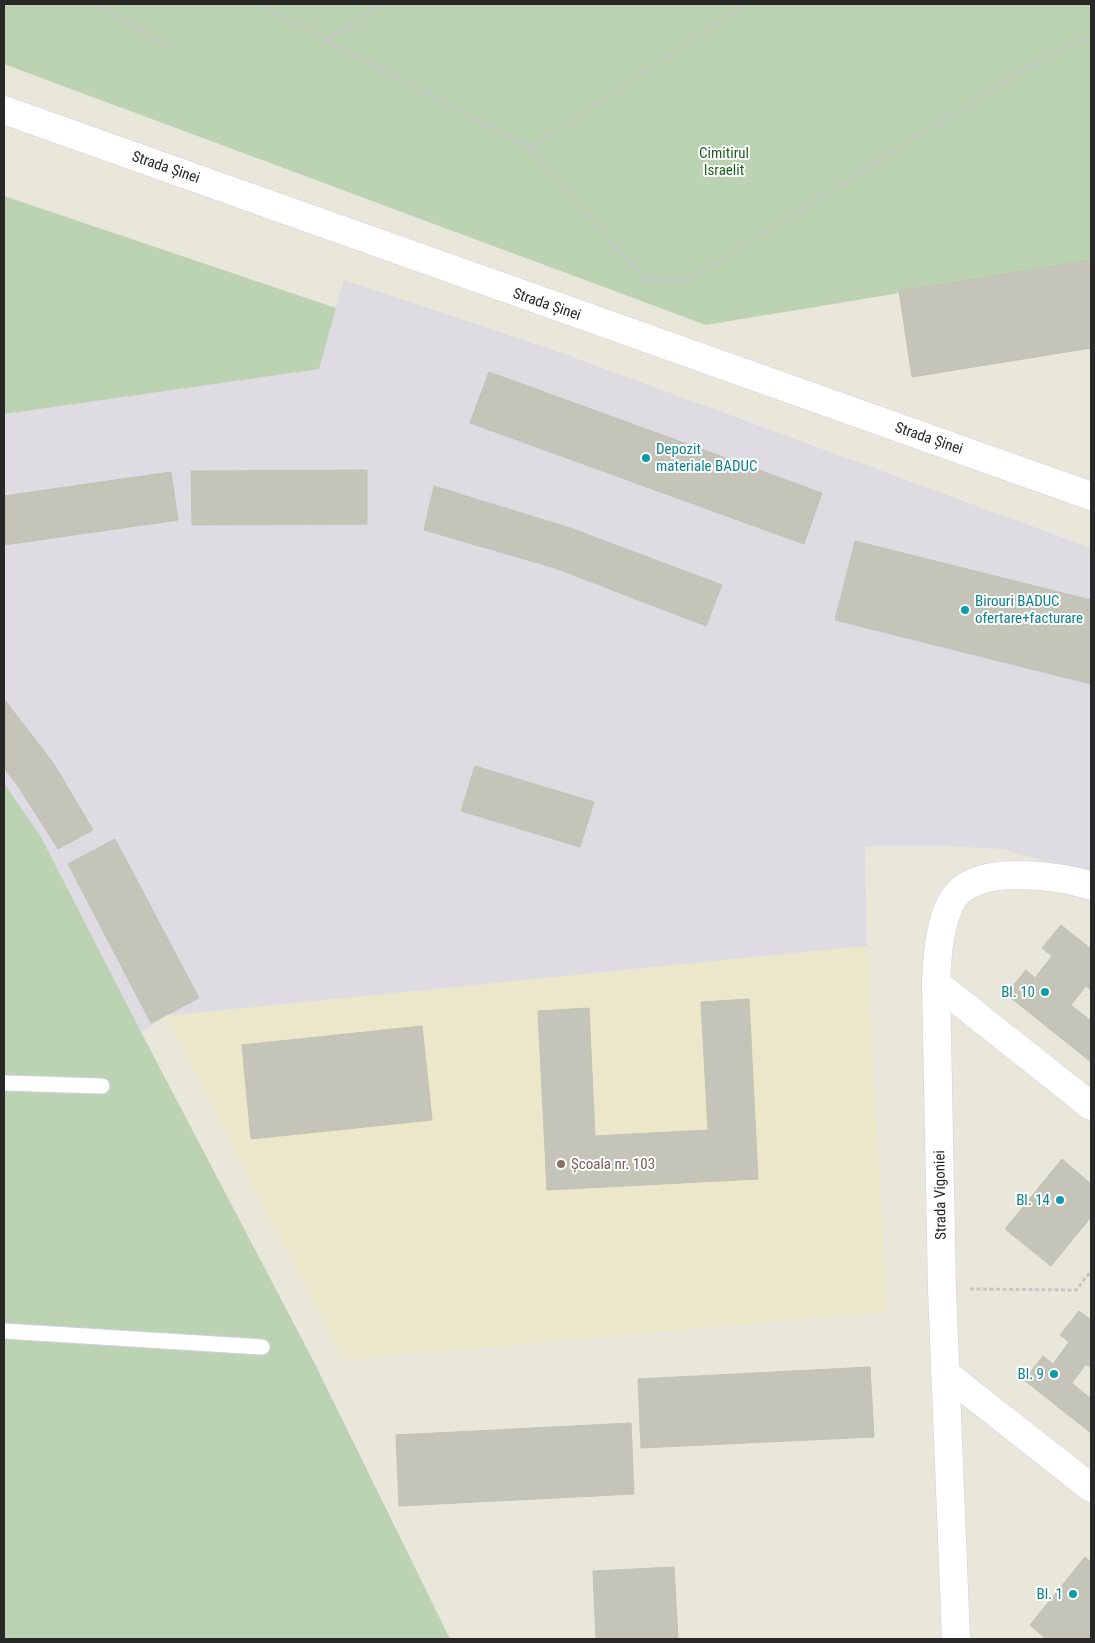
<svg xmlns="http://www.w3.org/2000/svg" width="1095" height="1643" font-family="'Roboto Condensed',sans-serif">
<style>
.industrial{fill:#dedbe2}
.education{fill:#eae7cb}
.cemetery{fill:#bbd2b3}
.building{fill:#c5c4b9;stroke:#c4c2b4}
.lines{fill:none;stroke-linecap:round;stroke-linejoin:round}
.service-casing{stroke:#d0d0e0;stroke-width:17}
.minor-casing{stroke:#d0d0e0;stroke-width:29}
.path{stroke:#c7c7c7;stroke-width:3;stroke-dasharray:4 2.5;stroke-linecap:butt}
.service{stroke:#fff;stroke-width:15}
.minor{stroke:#fff;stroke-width:28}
.culture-dot{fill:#0f9aa8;stroke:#fff;stroke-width:2}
.education-dot{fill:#8d6e63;stroke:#fff;stroke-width:2}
.labels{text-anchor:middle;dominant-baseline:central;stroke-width:4;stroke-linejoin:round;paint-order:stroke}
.park-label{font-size:15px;fill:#1e5e1f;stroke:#fff}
.street-label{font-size:15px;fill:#282828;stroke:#fff}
.culture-label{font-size:15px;fill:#0d838f;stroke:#fff;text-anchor:end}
.education-label{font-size:15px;fill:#785e54;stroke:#fff;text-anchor:start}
</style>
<rect width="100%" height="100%" fill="#e9e6da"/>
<polygon class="industrial" points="344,280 564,354 1091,548 1091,873 1001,849 945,846 865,846 867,946 166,1016 141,1032 41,837 4,783 4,414 319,369"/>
<polygon class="education" points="867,946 887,1312 343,1360 166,1016"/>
<g class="cemetery">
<polygon points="4,4 1091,4 1091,261 706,325 4,64"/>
<polygon points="4,196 336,308 319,369 4,414"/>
<polygon points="4,783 41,837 141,1032 315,1364 450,1639 4,1639"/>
</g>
<g class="building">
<polygon points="1091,260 1091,348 912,377 899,291"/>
<polygon points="489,372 822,493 804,544 470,423"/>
<polygon points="367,470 367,524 192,525 191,471"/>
<polygon points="171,472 178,520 4,545 4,496"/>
<polygon points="434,486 570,528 722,585 706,626 555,568 424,530"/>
<polygon points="855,541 1091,600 1091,684 835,620"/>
<polygon points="4,699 54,764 93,830 58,849 18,786 4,768"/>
<polygon points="475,766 594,802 580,847 461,811"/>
<polygon points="115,839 199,998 151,1023 68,864"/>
<polygon points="1061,925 1091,949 1091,990 1086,986 1071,1005 1091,1021 1091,1062 1006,994 1026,970 1035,978 1052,956 1042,948"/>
<polygon points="749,999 758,1179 547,1190 538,1011 589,1008 595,1136 708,1130 701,1002"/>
<polygon points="422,1026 432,1120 251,1139 242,1045"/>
<polygon points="1062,1159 1091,1184 1091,1217 1051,1266 1005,1229"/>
<polygon points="1079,1311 1091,1320 1091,1368 1086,1364 1072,1383 1091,1399 1091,1433 1024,1380 1043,1356 1053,1364 1069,1342 1060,1335"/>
<polygon points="870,1367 874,1437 641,1448 638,1379"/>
<polygon points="631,1423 634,1494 399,1506 396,1435"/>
<polygon points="1085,1557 1091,1562 1091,1639 1046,1639 1030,1625"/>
<polygon points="674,1567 678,1639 596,1639 593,1571"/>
</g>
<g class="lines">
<g class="service-casing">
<g id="service">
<polyline points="4,1083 102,1086"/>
<polyline points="4,1331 262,1347"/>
</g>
</g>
<g class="minor-casing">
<g id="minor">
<polyline points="4,110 1091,496"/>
<polyline points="936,983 1091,1106"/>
<polyline points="945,1373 1091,1488"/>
<path d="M 956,1639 L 942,1289 L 936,983 C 937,957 940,902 965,887 C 981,877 998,875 1016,875 C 1042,875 1067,878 1091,886"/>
</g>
</g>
<g class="path">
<polyline points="94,4 172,48"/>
<polyline points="259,4 531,149 645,280 687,281 1044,57 1091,36"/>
<polyline points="327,40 381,4"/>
<polyline points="531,149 744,4"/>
<polyline points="970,1289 1076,1290 1091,1271"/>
</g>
<use href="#service" class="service"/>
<use href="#minor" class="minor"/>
</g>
<g class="culture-dot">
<circle cx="646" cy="458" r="5"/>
<circle cx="965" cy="610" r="5"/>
<circle cx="1045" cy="992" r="5"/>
<circle cx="1060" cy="1200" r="5"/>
<circle cx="1054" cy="1374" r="5"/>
<circle cx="1073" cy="1594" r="5"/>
</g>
<circle class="education-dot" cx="561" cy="1164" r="5"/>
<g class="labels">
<g class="park-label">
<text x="724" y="153">Cimitirul<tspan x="724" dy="17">Israelit</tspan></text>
</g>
<g class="street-label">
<text transform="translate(166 167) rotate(19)">Strada Șinei</text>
<text transform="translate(547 304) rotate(19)">Strada Șinei</text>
<text transform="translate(929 438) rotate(19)">Strada Șinei</text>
<text transform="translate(940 1195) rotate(-91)">Strada Vigoniei</text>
</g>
<g class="culture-label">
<text x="656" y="449" text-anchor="start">Depozit<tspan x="656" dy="17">materiale BADUC</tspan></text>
<text x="975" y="601" text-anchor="start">Birouri BADUC<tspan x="975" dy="17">ofertare+facturare</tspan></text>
<text x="1035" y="992">Bl. 10</text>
<text x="1050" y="1200">Bl. 14</text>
<text x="1044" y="1374">Bl. 9</text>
<text x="1063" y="1594">Bl. 1</text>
</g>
<g class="education-label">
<text x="571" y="1164">Școala nr. 103</text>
</g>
</g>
<rect width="1095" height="1643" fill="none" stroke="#282828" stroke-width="10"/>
</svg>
